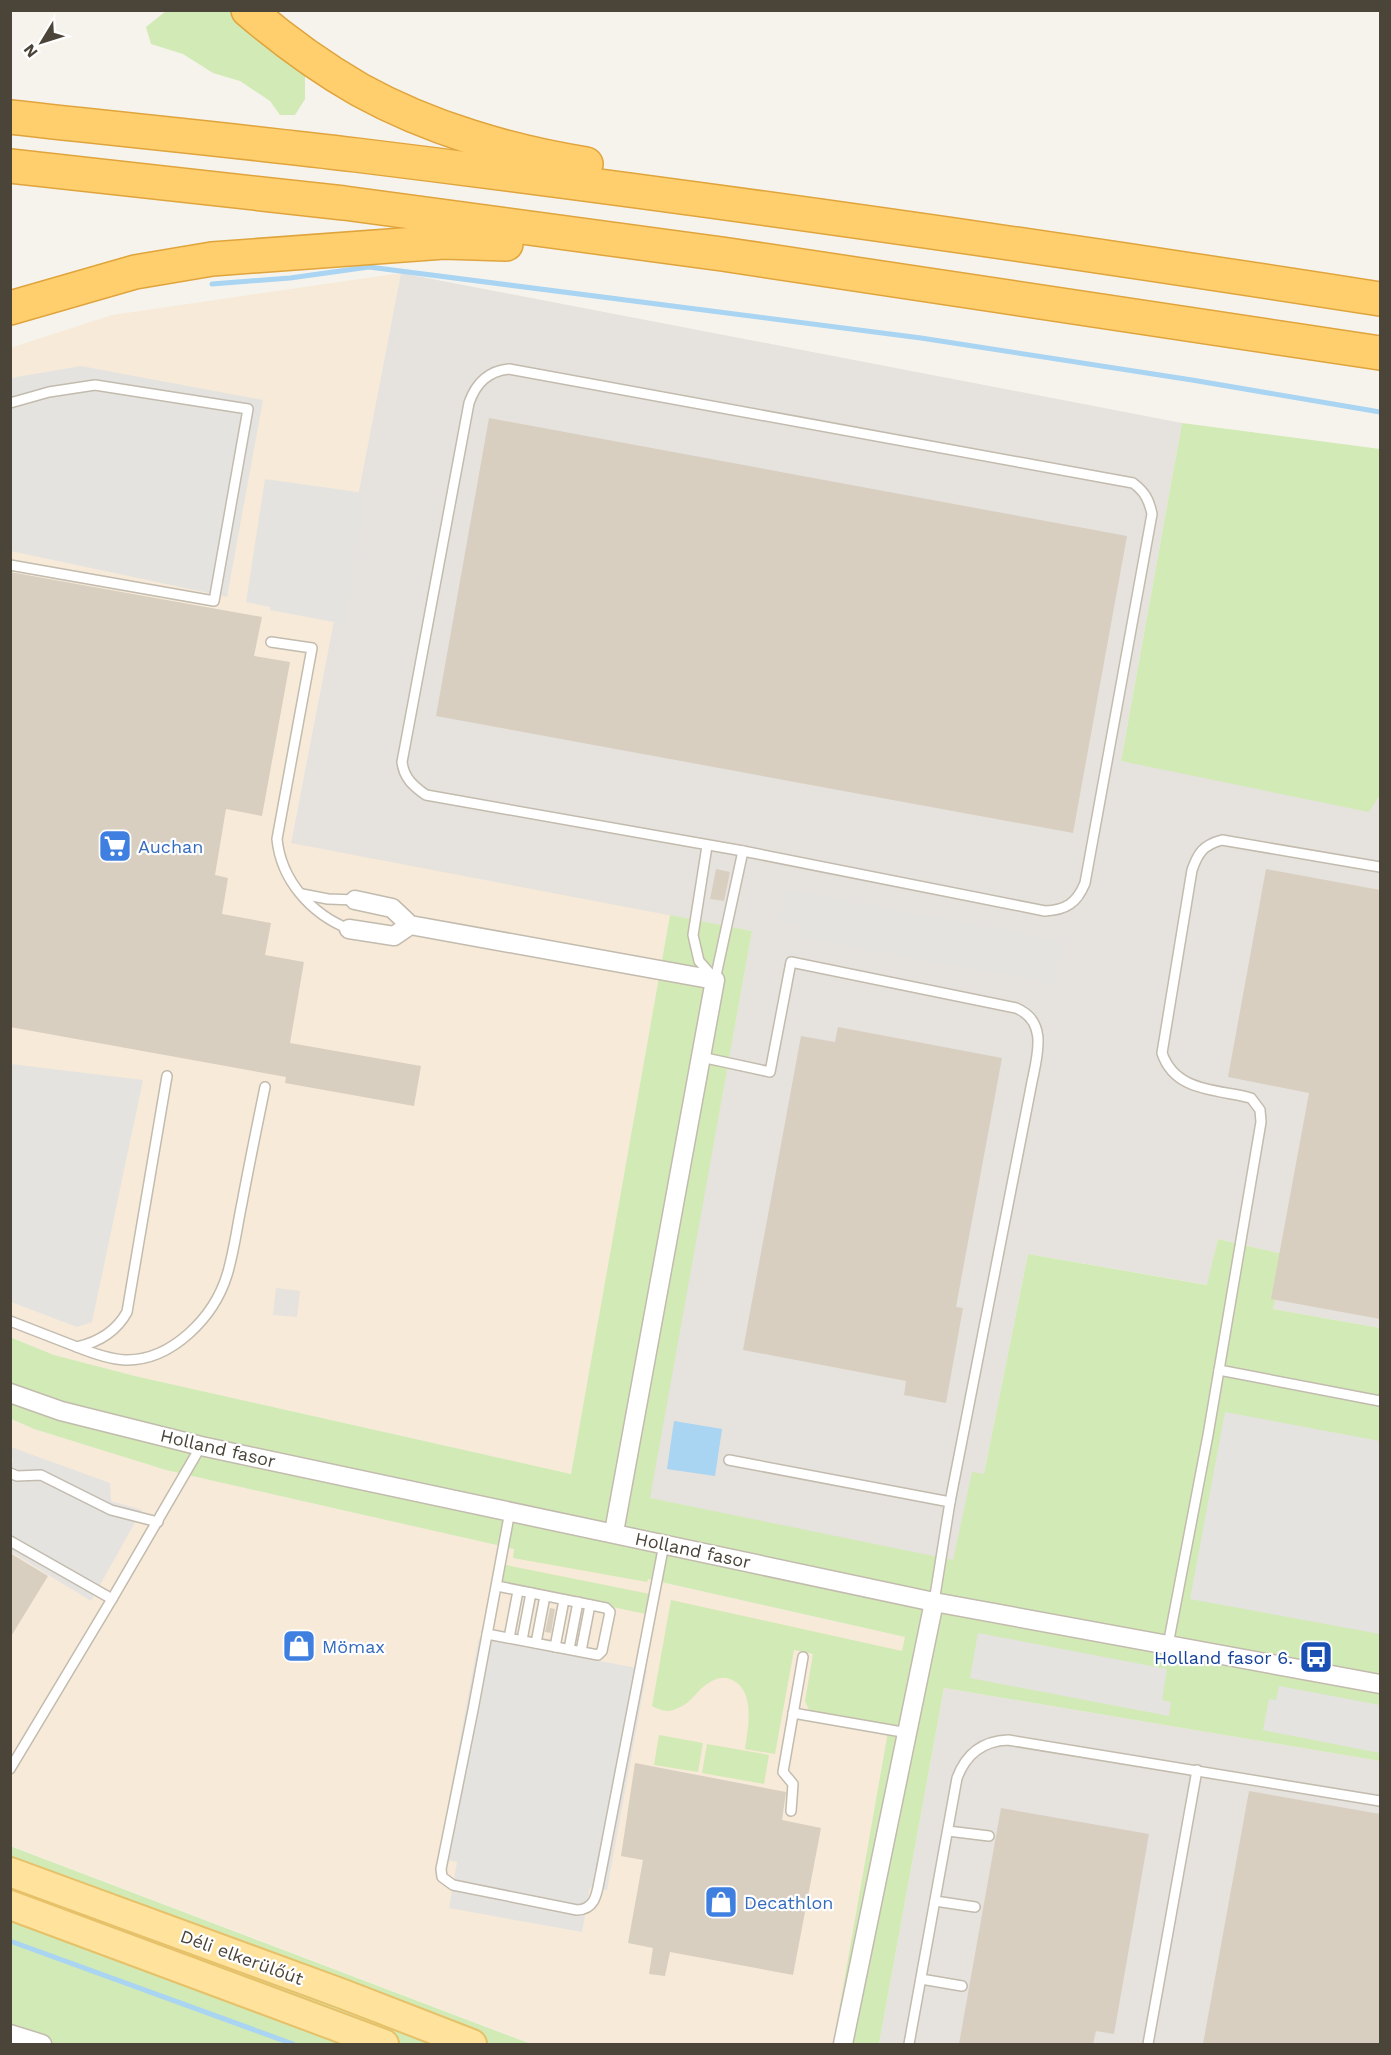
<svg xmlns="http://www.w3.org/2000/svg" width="1391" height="2055" font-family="'Work Sans',sans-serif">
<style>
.commercial{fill:#f7ead8}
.industrial{fill:#e6e2dd}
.green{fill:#d2eab5}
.parking{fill:#e5e3e0}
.water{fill:#a9d4f2}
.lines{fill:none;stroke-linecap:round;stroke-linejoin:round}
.stream{stroke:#a9d4f2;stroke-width:5}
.building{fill:#d8cfc1}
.service-casing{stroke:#c2bbae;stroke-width:12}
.minor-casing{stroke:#c2bbae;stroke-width:21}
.primary-casing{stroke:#e6c16a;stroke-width:32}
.motorway-casing{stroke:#e0a43c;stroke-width:36}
.service{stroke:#fff;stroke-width:9}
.minor{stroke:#fff;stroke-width:18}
.primary{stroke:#ffe39c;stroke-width:28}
.motorway{stroke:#ffcf6e;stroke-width:33}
.labels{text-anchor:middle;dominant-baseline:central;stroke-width:4.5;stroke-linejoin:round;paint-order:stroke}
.shop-label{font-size:18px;fill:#366cbe;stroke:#fff;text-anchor:start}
.street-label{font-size:18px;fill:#4b4439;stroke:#fff}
.transit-label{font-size:18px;fill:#164399;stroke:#fff;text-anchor:end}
</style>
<rect width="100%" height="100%" fill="#f6f3ec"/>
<g class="commercial">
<polygon points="401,273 291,842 670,915 571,1474 135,1376 54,1355 11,1337 10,348 112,315"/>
<polygon points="10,1419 34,1429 166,1470 905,1637 833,2044 532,2044 11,1846"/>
</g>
<g class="industrial">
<polygon points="401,273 1182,423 1121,761 1380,799 1380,1328 1273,1309 1287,1255 1218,1239 1208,1285 1028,1254 984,1475 972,1473 953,1561 649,1498 752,931 291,843"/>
<polygon points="276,1288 300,1291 297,1317 273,1315"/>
<polygon points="944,1688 1380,1761 1380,2044 879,2044"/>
</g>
<g class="green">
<polygon points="166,11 229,11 255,37 305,72 305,99 295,115 280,115 270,101 240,81 213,73 183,54 151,44 146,27"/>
<polygon points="1182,423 1380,449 1380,799 1378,798 1369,812 1121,761"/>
<path d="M 670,915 L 752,931 L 650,1498 L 953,1560 L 972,1472 L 984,1474 L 1028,1254 L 1207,1285 L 1218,1239 L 1287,1255 L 1273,1309 L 1380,1328 L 1380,1761 L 944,1688 L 879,2044 L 833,2044 L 889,1726 L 814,1713 L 809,1710 L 805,1701 L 813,1654 L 794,1650 L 775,1754 L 745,1749 C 748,1728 756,1691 732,1680 C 725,1676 717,1678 710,1682 C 698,1688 692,1703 678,1708 C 669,1713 661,1711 652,1706 L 671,1600 L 902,1651 L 905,1637 L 648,1579 L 647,1582 L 513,1558 L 514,1549 L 166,1470 L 34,1429 L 11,1419 L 10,1337 L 54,1355 L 135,1376 L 571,1474 Z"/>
<polygon points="506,1565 650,1594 646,1614 502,1584"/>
<polygon points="659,1735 703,1743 698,1772 654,1765"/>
<polygon points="707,1744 769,1755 764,1784 702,1773"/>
<polygon points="10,1846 523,2041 532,2044 11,2044"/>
</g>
<g class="parking">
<polygon points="81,366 263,400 227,597 11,551 11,378"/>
<polygon points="265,479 365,493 344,624 270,610 270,607 246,602"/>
<polygon points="784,889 1063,941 1055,984 799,937 802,924 779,920"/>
<polygon points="11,1064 143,1080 92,1322 77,1327 11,1302"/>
<polygon points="1225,1412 1380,1441 1380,1634 1190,1599"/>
<polygon points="11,1447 110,1483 111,1501 142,1510 91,1601 11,1552 10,1462 13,1462"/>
<polygon points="978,1633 1167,1669 1162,1700 1171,1702 1169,1716 970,1678"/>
<polygon points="479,1638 647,1670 607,1890 590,1887 582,1932 449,1908 457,1862 438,1858"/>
<polygon points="1279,1686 1380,1705 1380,1753 1263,1730 1269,1699 1276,1700"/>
</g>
<polygon class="water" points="674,1421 722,1429 715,1476 667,1469"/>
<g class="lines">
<g class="stream">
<polyline points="212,284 290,278 369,267 921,338 1192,380 1380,412"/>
<polyline points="10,1941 293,2044"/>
</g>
</g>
<g class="building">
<polygon points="489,418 1127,536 1073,833 436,716"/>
<polygon points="10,572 262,617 254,656 290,662 262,816 226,809 215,875 228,878 222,914 271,923 265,955 304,962 290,1043 421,1066 414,1106 285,1083 286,1077 10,1027"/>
<polygon points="716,869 730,872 724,901 710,899"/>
<polygon points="1266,869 1380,890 1380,1319 1271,1299 1309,1093 1228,1077"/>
<polygon points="838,1027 1002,1058 956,1307 963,1308 946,1403 904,1395 906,1381 743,1350 801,1036 835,1042"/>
<polygon points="10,1553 48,1576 10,1638"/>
<polygon points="550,1608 555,1609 551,1633 545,1632"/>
<polygon points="635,1763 786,1792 782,1820 821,1828 793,1975 670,1952 665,1976 649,1974 653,1948 628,1943 643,1860 621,1856"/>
<polygon points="1249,1791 1380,1814 1380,2044 1203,2044"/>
<polygon points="1001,1808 1149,1834 1114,2034 1096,2031 1093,2044 959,2044"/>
</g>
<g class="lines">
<g class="service-casing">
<g id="service">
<path d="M 509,369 L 1133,483 C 1145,492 1149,500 1152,514 L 1085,883 C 1077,903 1066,910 1045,911 L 743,851 L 426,795 C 413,786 404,778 402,762 L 469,403 C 476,383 488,371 509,369 Z"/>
<polyline points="10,403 49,392 95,385 248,409 214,601 10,565"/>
<path d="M 271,642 L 312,648 L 277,839 C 281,880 311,914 349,929"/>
<polyline points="707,846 693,935 699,961 714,978"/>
<polyline points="302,894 328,899 355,900"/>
<polyline points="715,980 743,851"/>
<path d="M 701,1057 L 770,1072 L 791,962 L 1016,1008 C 1050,1022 1036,1059 1031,1087 L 950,1502 L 934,1602"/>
<path d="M 10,1321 L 77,1347 C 99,1342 116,1332 127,1312 L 167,1076"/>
<path d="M 77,1347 C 92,1353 108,1359 125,1360 C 172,1361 214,1317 227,1275 C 234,1252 237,1227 242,1203 C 249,1165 257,1126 265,1087"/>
<polyline points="1219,1370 1380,1401"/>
<polyline points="729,1460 950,1502"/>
<polyline points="10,1473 17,1476 41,1475 111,1510 158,1522"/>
<path d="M 510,1511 L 473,1710 L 441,1869 L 442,1877 L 453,1885 L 577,1910 C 598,1909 597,1889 601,1872 L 664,1544"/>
<polyline points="10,1541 112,1599"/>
<polyline points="487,1634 598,1655 602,1651 610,1612 606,1608 497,1586"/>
<polyline points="509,1638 518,1591"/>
<polyline points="522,1640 531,1593"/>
<polyline points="536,1643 545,1596"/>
<path d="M 1168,1645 L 1208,1435 L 1261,1122 L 1260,1110 L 1251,1098 C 1216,1089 1175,1092 1162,1053 L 1192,870 C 1198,853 1203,845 1222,840 L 1380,867"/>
<polyline points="555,1647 564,1600"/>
<polyline points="569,1649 578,1602"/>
<polyline points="581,1651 590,1605"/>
<polyline points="793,1713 908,1733"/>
<polyline points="10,1769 112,1599 201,1446"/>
<polyline points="791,1811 793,1784 783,1772 803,1657"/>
<polyline points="948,1831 989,1836"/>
<polyline points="935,1901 975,1907"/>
<polyline points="921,1979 962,1986"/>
<path d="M 909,2044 L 957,1778 C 966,1754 982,1741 1008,1740 L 1380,1801"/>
<polyline points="1148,2044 1197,1770"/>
</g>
</g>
<g class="minor-casing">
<g id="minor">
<polyline points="355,900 392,908 410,925 715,980 614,1532"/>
<polyline points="349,929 394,936 410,925"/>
<polyline points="10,1393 61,1411 201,1446 934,1602 1380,1684"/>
<polyline points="10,2034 42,2044"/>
<polyline points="843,2044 934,1602"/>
</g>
</g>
<g class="primary-casing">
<g id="primary">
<polyline points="10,1872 343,1994 472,2044"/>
<polyline points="10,1905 384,2044"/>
</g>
</g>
<g class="motorway-casing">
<g id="motorway">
<path d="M 248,10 C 283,40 320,67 360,90 C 429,128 510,152 586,164"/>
<path d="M 10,117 C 126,130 241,141 356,155 C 698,197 1040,246 1380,299"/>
<polyline points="10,166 344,203 722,254 1380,353"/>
<polyline points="10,308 135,272 212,259 444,242 506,244"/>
</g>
</g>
<use href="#service" class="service"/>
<use href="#minor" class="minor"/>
<use href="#primary" class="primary"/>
<use href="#motorway" class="motorway"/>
</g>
<defs>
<g id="supermarket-square" transform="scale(1.725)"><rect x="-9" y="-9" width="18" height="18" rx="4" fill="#3f7fe0" stroke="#fff"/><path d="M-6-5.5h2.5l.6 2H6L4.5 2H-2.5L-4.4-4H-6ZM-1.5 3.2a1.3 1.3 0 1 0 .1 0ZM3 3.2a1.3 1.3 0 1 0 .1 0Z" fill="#fff"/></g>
<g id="shop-square" transform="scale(1.725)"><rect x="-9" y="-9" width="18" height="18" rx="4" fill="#3f7fe0" stroke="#fff"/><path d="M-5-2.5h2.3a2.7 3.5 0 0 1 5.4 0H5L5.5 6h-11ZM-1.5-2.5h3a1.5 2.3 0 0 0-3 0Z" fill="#fff"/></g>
<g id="bus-square" transform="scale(1.725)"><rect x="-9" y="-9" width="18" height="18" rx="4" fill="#1a4fb4" stroke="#fff"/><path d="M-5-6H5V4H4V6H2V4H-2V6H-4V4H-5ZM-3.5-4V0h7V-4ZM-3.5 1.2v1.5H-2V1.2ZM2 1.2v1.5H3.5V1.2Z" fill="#fff"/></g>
</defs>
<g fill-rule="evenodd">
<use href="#supermarket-square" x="115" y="846"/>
<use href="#shop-square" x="299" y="1646"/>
<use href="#bus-square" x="1316" y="1657"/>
<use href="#shop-square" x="721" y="1902"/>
</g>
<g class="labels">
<g class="shop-label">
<text x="138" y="846">Auchan</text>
<text x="322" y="1646">Mömax</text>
<text x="744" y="1902">Decathlon</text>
</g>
<g class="street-label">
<text transform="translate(218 1448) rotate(13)">Holland fasor</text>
<text transform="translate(693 1550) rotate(12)">Holland fasor</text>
<text transform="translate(242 1957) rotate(20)">Déli elkerülőút</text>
</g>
<g class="transit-label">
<text x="1293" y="1657">Holland fasor 6.</text>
</g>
</g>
<rect width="1391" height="2055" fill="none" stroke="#4b4439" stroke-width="24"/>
<g transform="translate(42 42) rotate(232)" stroke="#ffffff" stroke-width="4.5" paint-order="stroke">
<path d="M0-4.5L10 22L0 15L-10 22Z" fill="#4b4439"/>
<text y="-9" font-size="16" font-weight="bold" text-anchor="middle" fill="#4b4439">N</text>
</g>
</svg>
